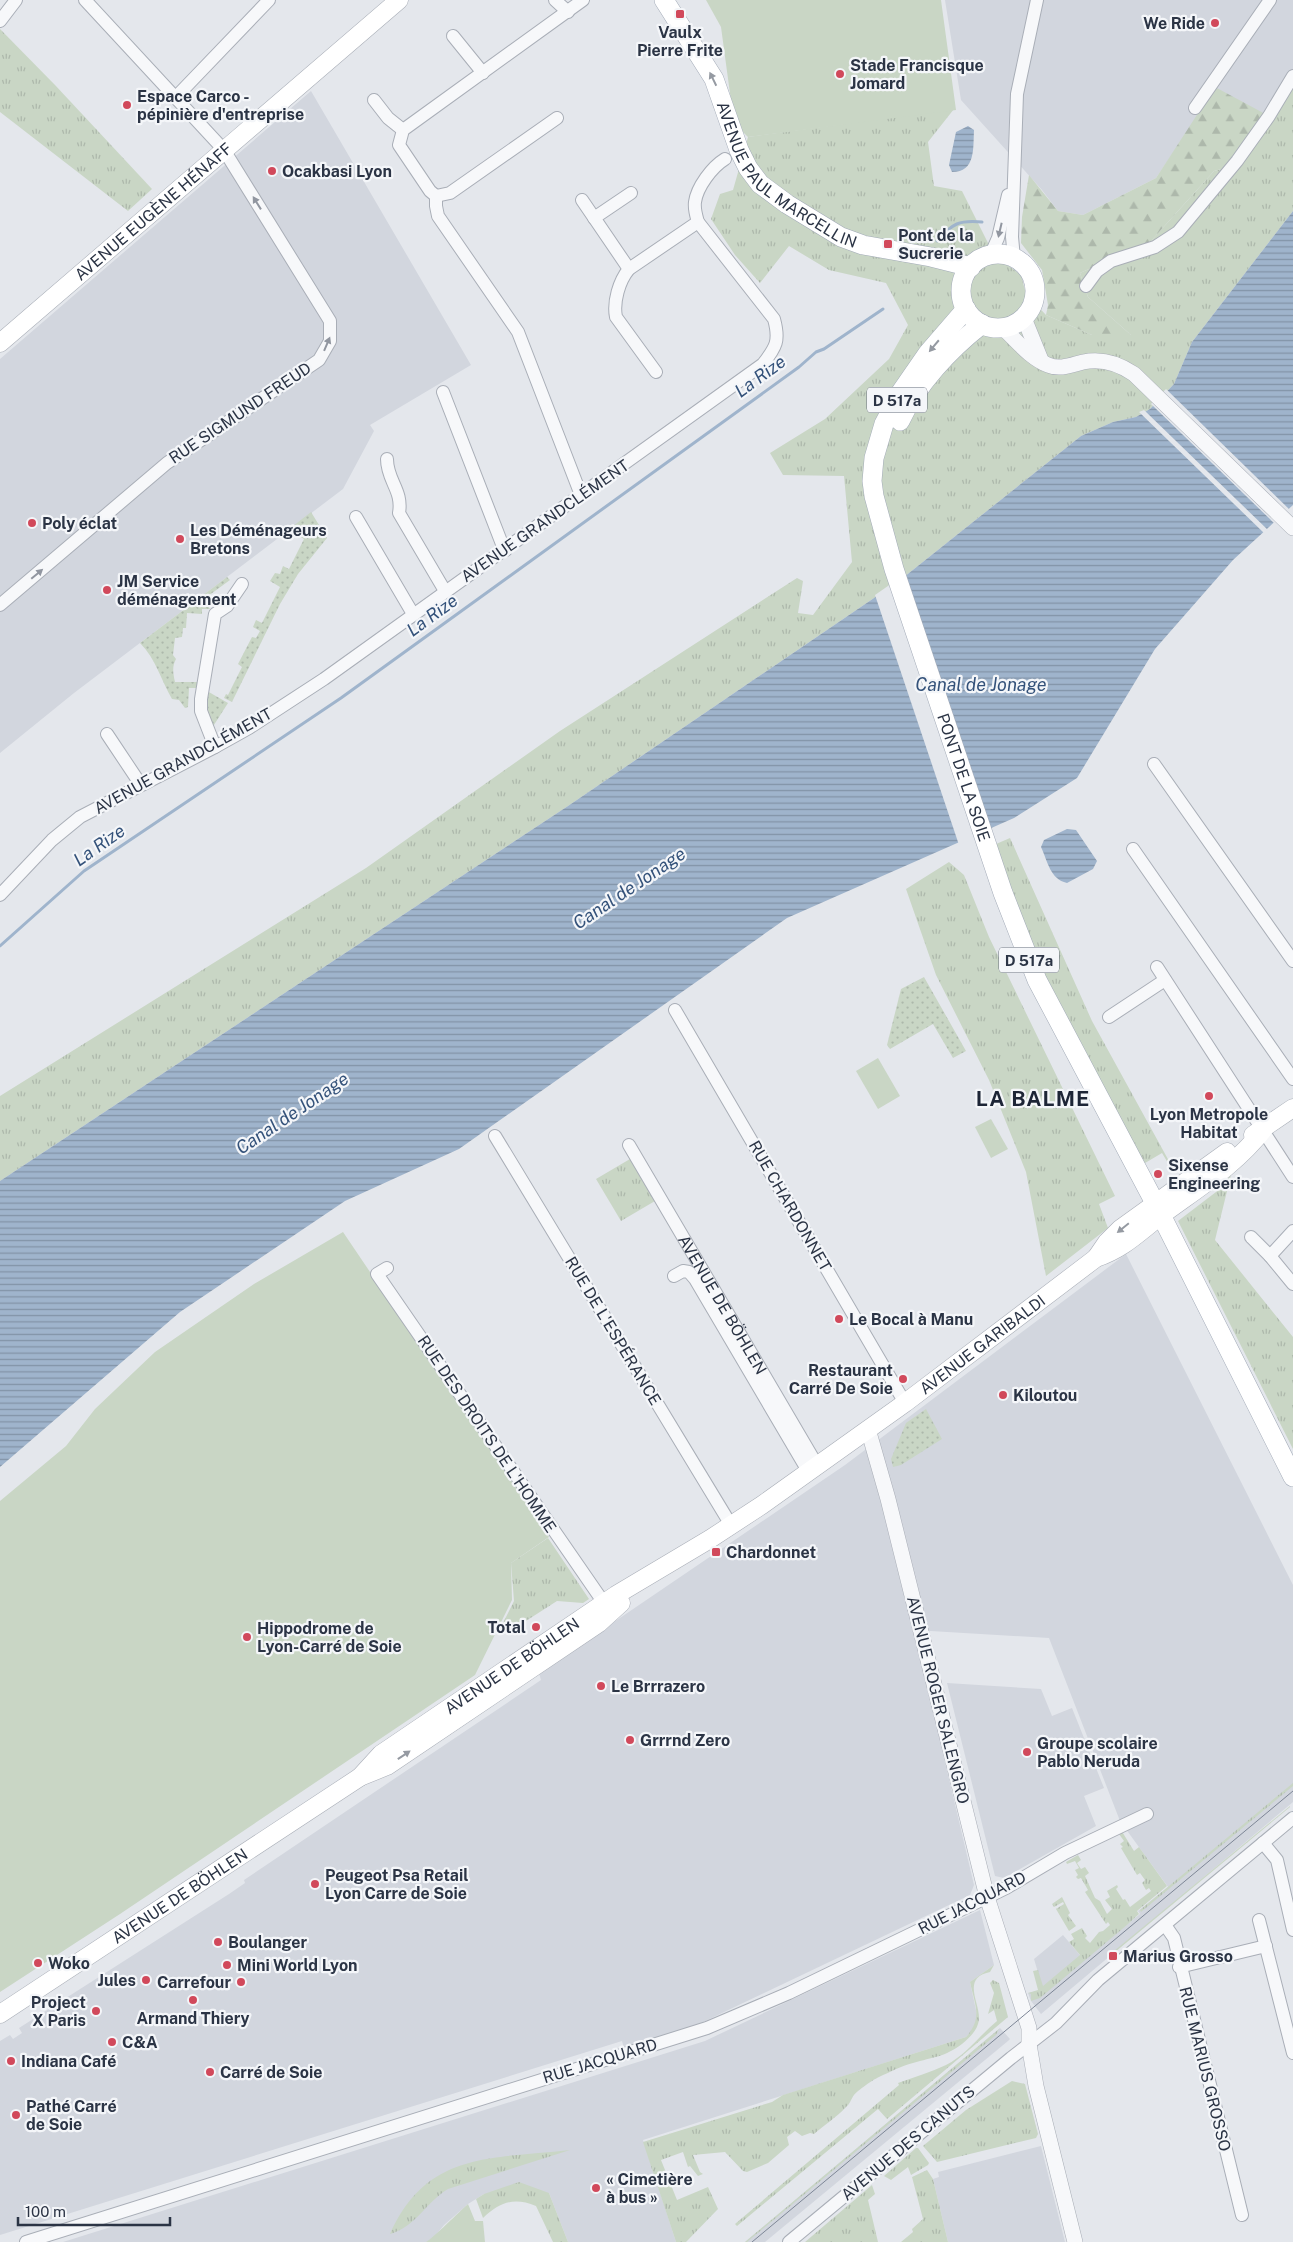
<svg xmlns="http://www.w3.org/2000/svg" width="1293" height="2242" font-family="'Public Sans',sans-serif">
<style>
.built{fill:#d2d6de}
.grass{fill:url(#grass-tufts)}
.forest{fill:url(#forest-firs)}
.park{fill:#c9d6c5}
.garden{fill:url(#garden-dots)}
.water{fill:url(#water-rules)}
.pier{fill:#e4e7ec}
.lines{fill:none;stroke-linecap:round;stroke-linejoin:round}
.stream{stroke:#9fb4cc;stroke-width:3}
.minor-casing{stroke:#a9aeb7;stroke-width:14}
.tertiary-casing{stroke:#a9aeb7;stroke-width:16}
.secondary-casing{stroke:#a9aeb7;stroke-width:19}
.primary-casing{stroke:#a3abb8;stroke-width:20}
.minor{stroke:#f7f8fa;stroke-width:12}
.tertiary{stroke:#f7f8fa;stroke-width:15}
.secondary{stroke:#fff;stroke-width:18}
.primary{stroke:#fff;stroke-width:19}
.tram{stroke:#7d8696;stroke-width:1}
.oneway{fill:#959aa2}
.oneway2{fill:#9196a0}
.poi-dot{fill:#d1495b;stroke:#f4f6f9;stroke-width:2}
.labels{text-anchor:middle;dominant-baseline:central;stroke-width:4.5;stroke-linejoin:round;paint-order:stroke}
.shield{fill:#f4f6f9;stroke:#676e7b;stroke-width:1}
.shield-label{font-size:15px;font-weight:bold;fill:#2b3445}
.poi-label{font-size:16px;font-weight:bold;fill:#2b3445;stroke:#f4f6f9;text-anchor:start}
.street-label{font-size:16px;fill:#2b3445;stroke:#f4f6f9}
.water-label{font-size:18px;font-style:italic;fill:#34527a;stroke:#f4f6f9}
.district-label{font-size:21px;font-weight:bold;letter-spacing:1px;fill:#1d2536;stroke:#f4f6f9}
</style>
<defs>
<pattern id="grass-tufts" width="24" height="20" patternUnits="userSpaceOnUse" patternTransform="scale(1.25)"><rect width="24" height="20" fill="#c9d6c5"/><path d="M3 7l-1-3M5 7V3M7 7l1-3M15 17l-1-3M17 17v-4M19 17l1-3" fill="none" stroke="#adb8ab"/></pattern>
<pattern id="forest-firs" width="22" height="20" patternUnits="userSpaceOnUse" patternTransform="scale(1.25)"><rect width="22" height="20" fill="#c9d6c5"/><path d="M5 1l3.5 6h-7zM16 11l3.5 6h-7z" fill="#adb8ab"/></pattern>
<pattern id="garden-dots" width="8" height="8" patternUnits="userSpaceOnUse" patternTransform="scale(1.25)"><rect width="8" height="8" fill="#c9d6c5"/><path d="M2 2h.1M6 6h.1" fill="none" stroke="#adb8ab" stroke-width="1.8" stroke-linecap="round"/></pattern>
<pattern id="water-rules" width="6" height="5" patternUnits="userSpaceOnUse" patternTransform="scale(1.25)"><rect width="6" height="5" fill="#9fb4cc"/><path d="M0 2.5h6" fill="none" stroke="#8293a7"/></pattern>
</defs>
<rect width="100%" height="100%" fill="#e4e7ec"/>
<g class="built">
<polygon points="945,0 1293,0 1293,80 1270,116 1205,105 1156,178 1083,215 1058,211 1042,190 961,100"/>
<polygon points="311,91 471,365 370,425 374,431 343,489 74,693 0,753 0,359"/>
<polygon points="1126,1254 1293,1585 1293,1802 1041,2014 1031,2001 1028,1993 1038,1991 1042,1986 1034,1959 1063,1935 1084,1960 1140,1914 1138,1911 1168,1887 1120,1821 1049,1638 914,1630 974,1885 970,1895 699,2024 624,2048 622,2041 0,2235 0,2041 10,2035 13,2039 22,2033 19,2028 229,1894 245,1883 244,1880 541,1680 539,1673 845,1465"/>
<polygon points="947,1683 1041,1689 1052,1716 1072,1708 1104,1788 1084,1796 1096,1826 1004,1878 995,1876"/>
<polygon points="980,1910 994,1965 970,1982 977,2015 976,2026 966,2037 643,2140 676,2242 568,2242 549,2193 484,2194 468,2204 444,2225 431,2241 426,2242 63,2242 705,2041"/>
<polygon points="1000,2028 1010,2039 1008,2041 765,2242 745,2242"/>
<polygon points="1041,2146 1065,2242 948,2242 933,2179 939,2177 938,2172"/>
</g>
<g class="grass">
<polygon points="0,29 55,85 152,189 128,211 0,112"/>
<polygon points="1293,80 1293,211 1192,342 1174,384 1150,409 1136,417 1113,422 1081,436 899,581 568,806 0,1181 0,1096 366,868 560,731 797,578 803,581 798,613 813,615 852,562 844,476 783,475 770,453 825,419 889,359 908,325 886,283 829,270 789,246 760,283 735,255 711,219 720,194 733,190 748,137 954,109 928,142 934,186 962,191 988,243 1005,263 1021,275 1026,294 1046,315 1092,335 1131,335 1088,297 1080,273 1151,241 1214,171 1241,164"/>
<polygon points="1010,838 1092,1021 1175,1172 1174,1173 1162,1153 1140,1166 1030,946 996,844"/>
<polygon points="949,862 964,875 989,937 1115,1196 1099,1204 1108,1228 1046,1276 1026,1172 989,1080 936,975 906,889"/>
<polygon points="630,1159 655,1201 621,1221 596,1179"/>
<polygon points="1231,1175 1215,1240 1293,1337 1293,1449 1178,1221 1216,1192"/>
<polygon points="548,1538 589,1599 583,1603 557,1601 515,1628 503,1623 514,1601 511,1563"/>
<polygon points="1293,1783 1293,1786 1141,1912 1140,1910"/>
<polygon points="1290,1806 1290,1807 1115,1952 1114,1951"/>
<polygon points="1121,1830 1134,1851 1139,1847 1167,1886 1137,1911 1139,1914 1127,1925 1040,1998 1031,2001 1031,1994 1028,1993 1038,1990 1033,1971 1038,1970 1043,1986 1080,1955 1069,1942 1074,1939 1071,1934 1082,1928 1087,1936 1085,1938 1090,1943 1099,1932 1103,1931 1110,1925 1108,1922 1106,1924 1085,1892 1088,1890 1081,1878 1078,1879 1076,1877 1078,1875 1075,1870 1079,1868 1075,1861 1067,1864 1066,1862 1078,1855 1081,1860 1077,1863 1081,1869 1085,1867 1089,1873 1085,1876 1095,1898 1100,1901 1107,1914 1112,1909 1105,1900 1110,1897 1107,1891 1117,1885 1118,1887 1116,1889 1123,1900 1125,1899 1130,1907 1151,1891 1149,1888 1146,1890 1142,1883 1145,1880 1140,1873 1137,1875 1121,1848 1123,1847 1120,1844 1124,1841 1119,1834"/>
<polygon points="1062,1897 1070,1913 1068,1915 1076,1926 1069,1931 1056,1909 1064,1904 1063,1902 1054,1907 1052,1904"/>
<path d="M 994,1965 L 990,1972 C 961,1978 980,2002 979,2019 C 978,2030 970,2037 962,2044 C 945,2057 933,2057 913,2063 C 901,2066 890,2072 879,2077 C 874,2079 857,2091 854,2095 C 851,2099 850,2104 846,2107 C 837,2117 824,2125 814,2134 L 810,2133 L 802,2136 L 795,2131 L 787,2137 L 789,2145 L 768,2163 L 747,2172 L 743,2171 L 725,2152 L 693,2155 L 700,2172 L 703,2174 L 698,2176 L 690,2166 L 688,2167 L 683,2152 L 661,2160 L 677,2200 L 708,2187 L 718,2209 L 686,2242 L 676,2242 L 643,2142 L 772,2102 L 783,2095 L 966,2037 C 983,2018 975,2006 970,1982 Z"/>
<path d="M 993,1980 L 999,1983 L 1008,2017 L 887,2119 L 878,2109 L 737,2226 L 735,2224 L 899,2085 L 898,2083 C 914,2077 931,2072 946,2065 C 966,2055 980,2035 997,2021 L 994,2010 L 988,2014 L 994,1993 L 990,1983 Z"/>
<polygon points="999,2029 996,2035 747,2242 745,2242"/>
<polygon points="1012,2081 1025,2084 1038,2134 1036,2138 937,2162 923,2146 966,2110"/>
<polygon points="916,2148 918,2148 929,2163 928,2165 911,2175 908,2167 891,2180 884,2176"/>
<path d="M 570,2150 L 448,2189 C 426,2202 416,2227 390,2234 C 427,2151 491,2159 570,2150 Z"/>
<polygon points="927,2170 933,2179 948,2242 901,2242 913,2232 912,2229 923,2219 912,2177"/>
<path d="M 519,2182 L 549,2193 L 568,2242 L 553,2242 L 536,2206 C 514,2197 500,2202 483,2218 L 476,2199 L 484,2194 Z"/>
<polygon points="872,2185 875,2194 868,2200 878,2242 805,2242"/>
</g>
<polygon class="forest" points="1215,87 1269,116 1241,164 1214,171 1151,241 1080,273 1088,297 1131,335 1092,335 1046,315 1048,305 1042,270 1021,243 1022,217 1029,175 1058,211 1083,215 1156,178"/>
<g class="park">
<polygon points="706,0 941,0 956,110 748,137 734,123 721,27"/>
<polygon points="878,1058 900,1096 878,1109 856,1071"/>
<polygon points="991,1119 1008,1149 991,1158 975,1127"/>
<polygon points="343,1232 549,1537 511,1563 512,1600 475,1675 120,1914 0,1992 0,1501 66,1446 95,1409 155,1352 254,1284"/>
<path d="M 468,2204 L 475,2221 L 483,2221 L 485,2242 L 426,2242 C 431,2240 461,2210 468,2204 Z"/>
</g>
<g class="garden">
<polygon points="311,512 327,538 298,574 280,604 232,702 224,698 226,694 228,695 242,667 238,664 252,637 256,638 260,631 253,627 256,620 262,623 280,587 270,581 275,573 280,574 283,566 289,569 304,539 288,530"/>
<path d="M 227,577 L 230,580 L 204,599 L 210,609 L 202,609 L 202,614 L 187,613 L 186,628 L 183,628 L 182,637 L 175,638 L 173,655 L 176,659 C 172,666 173,673 175,682 L 198,682 L 197,688 L 189,688 L 188,707 L 185,708 L 179,700 L 172,699 C 161,680 156,659 140,643 Z"/>
<polygon points="207,691 228,703 212,728 205,711"/>
<polygon points="924,977 966,1051 953,1058 933,1024 890,1049 887,1045 901,989"/>
<polygon points="926,1409 942,1439 901,1465 893,1467 891,1459 906,1423"/>
</g>
<g class="water">
<path d="M 968,126 L 974,130 C 973,148 976,172 952,172 L 949,165 L 956,132 Z"/>
<polygon points="1293,211 1293,505 1233,560 1155,649 1077,778 1014,818 787,918 459,1149 345,1201 180,1312 0,1467 0,1181 568,806 899,581 1081,436 1113,422 1136,417 1150,409 1174,384 1192,342"/>
<path d="M 1067,829 L 1076,830 L 1097,861 L 1093,869 L 1067,883 C 1050,879 1048,862 1041,847 L 1044,840 Z"/>
</g>
<g class="pier">
<polygon points="1166,389 1291,511 1275,524 1151,404"/>
<polygon points="1144,410 1269,531 1265,534 1139,412"/>
<polygon points="898,579 991,831 959,845 875,595"/>
</g>
<g class="lines">
<g class="stream">
<path d="M 937,241 C 953,223 959,220 982,222"/>
<polyline points="0,946 84,871 341,698 799,367 816,352 824,349 883,309"/>
</g>
<g class="minor-casing">
<g id="minor">
<polyline points="555,0 568,12"/>
<polyline points="0,21 16,0"/>
<polyline points="453,36 483,73"/>
<polyline points="176,97 269,0"/>
<polyline points="374,100 388,118 403,130"/>
<polyline points="1195,108 1270,0"/>
<polyline points="436,196 436,206 438,216 518,332 581,495"/>
<polyline points="436,196 430,191 399,145 403,130 583,0"/>
<polyline points="436,196 450,193 557,118"/>
<polyline points="582,200 629,269"/>
<polyline points="594,218 631,193"/>
<polyline points="990,256 998,238 1008,195"/>
<polyline points="1014,258 1012,237 1017,94 1037,0"/>
<polyline points="1086,286 1097,271 1111,261 1155,247 1178,232 1237,161 1269,116 1293,76"/>
<path d="M 656,372 L 616,317 C 613,302 619,281 629,269 L 698,222"/>
<polyline points="443,392 502,544 506,550"/>
<path d="M 387,459 C 387,481 403,490 399,513 L 445,591"/>
<polyline points="356,517 413,614"/>
<polyline points="0,605 167,463 319,360 330,341 330,321 224,150 85,0"/>
<polyline points="107,734 141,785"/>
<polyline points="215,747 201,711 201,699 215,614 227,606 242,584"/>
<polyline points="1154,764 1293,961"/>
<polyline points="1133,849 1293,1079"/>
<path d="M 0,895 L 52,840 L 80,817 L 215,747 L 249,728 L 324,679 L 763,364 C 776,347 780,341 774,319 L 698,222 C 696,215 694,209 695,202 C 697,187 712,167 725,159"/>
<polyline points="1157,967 1293,1177"/>
<polyline points="675,1010 905,1403"/>
<polyline points="1109,1017 1165,980"/>
<polyline points="495,1136 731,1525"/>
<path id="s1" d="M 629,1145 L 817,1465"/>
<polyline points="1293,1231 1270,1256 1293,1284"/>
<polyline points="1251,1237 1270,1256"/>
<polyline points="387,1268 377,1274 604,1603"/>
<polyline points="674,1276 683,1271 689,1272 695,1279 808,1471"/>
<polyline points="1263,1843 1277,1860 1293,1930"/>
<polyline points="1259,1920 1293,2053"/>
<polyline points="1165,1925 1174,1938 1242,2215"/>
<polyline points="1179,1967 1266,1946"/>
<polyline points="26,2242 707,2028 789,1993 1006,1888 1065,1853 1147,1814"/>
<polyline points="789,2242 1011,2058 1056,2023 1098,1980 1293,1818"/>
</g>
</g>
<g class="tertiary-casing">
<g id="tertiary">
<polyline points="1024,318 1041,360"/>
<path d="M 1003,328 C 1017,341 1030,358 1048,365 C 1060,370 1071,365 1083,362 C 1102,358 1118,363 1134,374 L 1293,528"/>
<polyline points="868,1429 888,1499 987,1897 1029,2028 1029,2044 1036,2086 1075,2242"/>
</g>
</g>
<g class="secondary-casing">
<g id="secondary">
<path id="s2" d="M 0,343 L 399,0"/>
<polyline points="1253,1135 1293,1108"/>
<polyline points="1096,1258 1107,1242 1120,1229 1227,1152"/>
<path id="s3" d="M 360,1777 L 381,1754 L 616,1595 L 710,1539 L 762,1505 L 905,1403 L 1096,1258 C 1125,1248 1139,1232 1163,1214 C 1198,1188 1236,1165 1263,1130"/>
<path id="s4" d="M 0,2014 L 360,1777 L 387,1766 L 599,1623 L 621,1603"/>
</g>
</g>
<g class="primary-casing">
<g id="primary">
<path id="s5" d="M 664,0 L 714,79 L 739,150 L 748,168 L 760,184 L 787,204 L 841,237 L 863,245 L 931,257 L 971,267"/>
<circle cx="998" cy="291" r="37"/>
<path id="s6" d="M 966,309 L 928,353 L 901,392 L 884,424 L 874,458 L 872,481 L 874,496 L 894,569 L 1003,893 L 1037,980 L 1155,1203 L 1293,1477"/>
<path d="M 900,421 C 917,384 950,349 982,324"/>
</g>
</g>
<use href="#minor" class="minor"/>
<use href="#tertiary" class="tertiary"/>
<use href="#secondary" class="secondary"/>
<use href="#primary" class="primary"/>
<polyline class="tram" points="752,2242 1293,1791"/>
</g>
<defs><path id="oneway-solid" d="M-6-.8H1V-3.2L6.5 0L1 3.2V.8H-6Z" transform="scale(1.25)"/></defs>
<g class="oneway">
<use href="#oneway-solid" transform="translate(713 79) rotate(-116)"/>
<use href="#oneway-solid" transform="translate(934 346) rotate(130)"/>
<use href="#oneway-solid" transform="translate(1123 1228) rotate(141)"/>
<use href="#oneway-solid" transform="translate(404 1755) rotate(-34)"/>
</g>
<g class="oneway2">
<use href="#oneway-solid" transform="translate(257 203) rotate(-122)"/>
<use href="#oneway-solid" transform="translate(1000 230) rotate(103)"/>
<use href="#oneway-solid" transform="translate(327 344) rotate(-67)"/>
<use href="#oneway-solid" transform="translate(37 574) rotate(-40)"/>
</g>
<g class="poi-dot">
<rect x="675" y="9" width="10" height="10" rx="2.5"/>
<circle cx="1215" cy="23" r="5"/>
<circle cx="840" cy="74" r="5"/>
<circle cx="127" cy="105" r="5"/>
<circle cx="272" cy="171" r="5"/>
<rect x="883" y="239" width="10" height="10" rx="2.5"/>
<circle cx="32" cy="523" r="5"/>
<circle cx="180" cy="539" r="5"/>
<circle cx="107" cy="590" r="5"/>
<circle cx="1209" cy="1096" r="5"/>
<circle cx="1158" cy="1174" r="5"/>
<circle cx="839" cy="1319" r="5"/>
<circle cx="903" cy="1379" r="5"/>
<circle cx="1003" cy="1395" r="5"/>
<rect x="711" y="1547" width="10" height="10" rx="2.5"/>
<circle cx="536" cy="1627" r="5"/>
<circle cx="247" cy="1637" r="5"/>
<circle cx="601" cy="1686" r="5"/>
<circle cx="630" cy="1740" r="5"/>
<circle cx="1027" cy="1752" r="5"/>
<circle cx="315" cy="1884" r="5"/>
<circle cx="218" cy="1942" r="5"/>
<rect x="1108" y="1951" width="10" height="10" rx="2.5"/>
<circle cx="38" cy="1963" r="5"/>
<circle cx="227" cy="1965" r="5"/>
<circle cx="146" cy="1980" r="5"/>
<circle cx="241" cy="1982" r="5"/>
<circle cx="193" cy="2000" r="5"/>
<circle cx="96" cy="2011" r="5"/>
<circle cx="112" cy="2042" r="5"/>
<circle cx="11" cy="2061" r="5"/>
<circle cx="210" cy="2072" r="5"/>
<circle cx="16" cy="2115" r="5"/>
<circle cx="596" cy="2188" r="5"/>
</g>
<g class="labels">
<g class="shield">
<rect x="867" y="387.5" width="60" height="25" rx="4"/>
<rect x="999" y="947.5" width="60" height="25" rx="4"/>
</g>
<g class="shield-label">
<text x="897" y="400">D 517a</text>
<text x="1029" y="960">D 517a</text>
</g>
<g class="poi-label">
<text x="1205" y="23" text-anchor="end">We Ride</text>
<text x="680" y="32" text-anchor="middle">Vaulx<tspan x="680" dy="18">Pierre Frite</tspan></text>
<text x="850" y="65">Stade Francisque<tspan x="850" dy="18">Jomard</tspan></text>
<text x="137" y="96">Espace Carco -<tspan x="137" dy="18">pépinière d'entreprise</tspan></text>
<text x="282" y="171">Ocakbasi Lyon</text>
<text x="898" y="235">Pont de la<tspan x="898" dy="18">Sucrerie</tspan></text>
<text x="42" y="523">Poly éclat</text>
<text x="190" y="530">Les Déménageurs<tspan x="190" dy="18">Bretons</tspan></text>
<text x="117" y="581">JM Service<tspan x="117" dy="18">déménagement</tspan></text>
<text x="1209" y="1114" text-anchor="middle">Lyon Metropole<tspan x="1209" dy="18">Habitat</tspan></text>
<text x="1168" y="1165">Sixense<tspan x="1168" dy="18">Engineering</tspan></text>
<text x="849" y="1319">Le Bocal à Manu</text>
<text x="893" y="1370" text-anchor="end">Restaurant<tspan x="893" dy="18">Carré De Soie</tspan></text>
<text x="1013" y="1395">Kiloutou</text>
<text x="726" y="1552">Chardonnet</text>
<text x="526" y="1627" text-anchor="end">Total</text>
<text x="257" y="1628">Hippodrome de<tspan x="257" dy="18">Lyon-Carré de Soie</tspan></text>
<text x="611" y="1686">Le Brrrazero</text>
<text x="640" y="1740">Grrrnd Zero</text>
<text x="1037" y="1743">Groupe scolaire<tspan x="1037" dy="18">Pablo Neruda</tspan></text>
<text x="325" y="1875">Peugeot Psa Retail<tspan x="325" dy="18">Lyon Carre de Soie</tspan></text>
<text x="228" y="1942">Boulanger</text>
<text x="1123" y="1956">Marius Grosso</text>
<text x="48" y="1963">Woko</text>
<text x="237" y="1965">Mini World Lyon</text>
<text x="136" y="1980" text-anchor="end">Jules</text>
<text x="231" y="1982" text-anchor="end">Carrefour</text>
<text x="86" y="2002" text-anchor="end">Project<tspan x="86" dy="18">X Paris</tspan></text>
<text x="193" y="2018" text-anchor="middle">Armand Thiery</text>
<text x="122" y="2042">C&amp;A</text>
<text x="21" y="2061">Indiana Café</text>
<text x="220" y="2072">Carré de Soie</text>
<text x="26" y="2106">Pathé Carré<tspan x="26" dy="18">de Soie</tspan></text>
<text x="606" y="2179">« Cimetière<tspan x="606" dy="18">à bus »</tspan></text>
</g>
<g class="street-label">
<text stroke="none"><textPath href="#s5" startOffset="220">AVENUE PAUL MARCELLIN</textPath></text>
<text stroke="none"><textPath href="#s2" startOffset="202">AVENUE EUGÈNE HÉNAFF</textPath></text>
<text transform="translate(240 413) rotate(-34)">RUE SIGMUND FREUD</text>
<text transform="translate(545 521) rotate(-35)">AVENUE GRANDCLÉMENT</text>
<text transform="translate(183 761) rotate(-29)">AVENUE GRANDCLÉMENT</text>
<text stroke="none"><textPath href="#s6" startOffset="511">PONT DE LA SOIE</textPath></text>
<text transform="translate(790 1206) rotate(60)">RUE CHARDONNET</text>
<text stroke="none"><textPath href="#s1" startOffset="185">AVENUE DE BÖHLEN</textPath></text>
<text transform="translate(613 1331) rotate(59)">RUE DE L'ESPÉRANCE</text>
<text stroke="none"><textPath href="#s3" startOffset="759">AVENUE GARIBALDI</textPath></text>
<text transform="translate(487 1434) rotate(56)">RUE DES DROITS DE L'HOMME</text>
<text stroke="none"><textPath href="#s3" startOffset="189">AVENUE DE BÖHLEN</textPath></text>
<text transform="translate(938 1700) rotate(76)">AVENUE ROGER SALENGRO</text>
<text stroke="none"><textPath href="#s4" startOffset="215">AVENUE DE BÖHLEN</textPath></text>
<text transform="translate(972 1903) rotate(-27)">RUE JACQUARD</text>
<text transform="translate(600 2061) rotate(-17)">RUE JACQUARD</text>
<text transform="translate(1205 2069) rotate(76)">RUE MARIUS GROSSO</text>
<text transform="translate(908 2143) rotate(-40)">AVENUE DES CANUTS</text>
</g>
<g class="water-label">
<text transform="translate(760 376) rotate(-36)">La Rize</text>
<text transform="translate(432 615) rotate(-36)">La Rize</text>
<text x="981" y="684">Canal de Jonage</text>
<text transform="translate(99 845) rotate(-35)">La Rize</text>
<text transform="translate(629 888) rotate(-34)">Canal de Jonage</text>
<text transform="translate(292 1113) rotate(-34)">Canal de Jonage</text>
</g>
<g class="district-label">
<text x="1033" y="1098">LA BALME</text>
</g>
</g>
<path d="M18 2217v8h152v-8" fill="none" stroke="#2b3445" stroke-width="2.5"/>
<text x="25" y="2217" font-size="15" fill="#2b3445" stroke="#f4f6f9" stroke-width="4" paint-order="stroke">100 m</text>
</svg>
